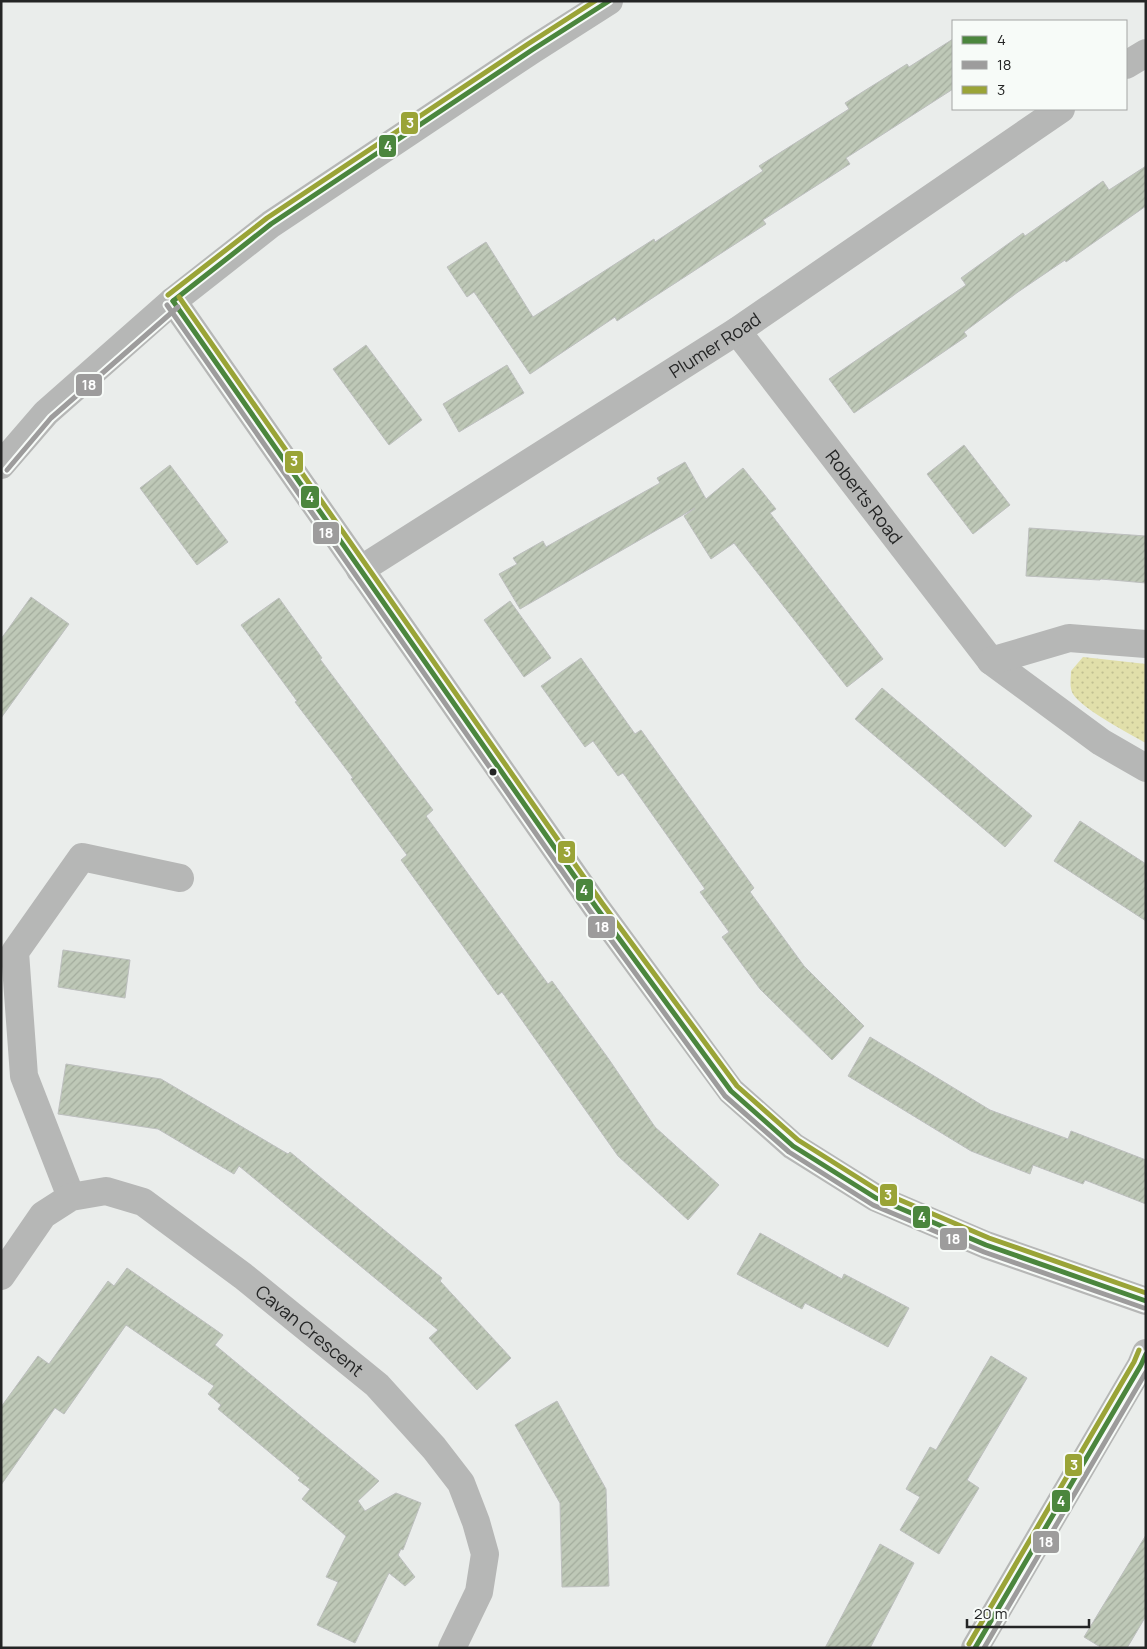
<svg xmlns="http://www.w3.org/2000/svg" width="1147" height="1649" font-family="Manrope,sans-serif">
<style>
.grass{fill:url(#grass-dots)}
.building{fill:url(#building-hatch);stroke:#bdbfbe}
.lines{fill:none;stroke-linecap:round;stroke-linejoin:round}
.minor{stroke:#b6b7b6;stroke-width:28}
.bus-1-casing{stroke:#f7fbf8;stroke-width:9}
.bus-2-casing{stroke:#f7fbf8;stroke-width:9}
.bus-3-casing{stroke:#f7fbf8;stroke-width:9}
.bus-1{stroke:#4b863d;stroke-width:5}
.bus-2{stroke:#9d9c9c;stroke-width:5}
.bus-3{stroke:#9aa437;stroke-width:5}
.bus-dot{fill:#242525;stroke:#f7fbf8;stroke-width:2}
.labels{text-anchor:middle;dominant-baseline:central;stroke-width:4;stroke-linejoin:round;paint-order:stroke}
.street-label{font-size:18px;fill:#242525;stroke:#f7fbf8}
.line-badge{stroke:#f7fbf8;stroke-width:2}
.badge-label{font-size:14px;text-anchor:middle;font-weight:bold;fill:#fff}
</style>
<defs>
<pattern id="grass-dots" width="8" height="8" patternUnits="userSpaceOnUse" patternTransform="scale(1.25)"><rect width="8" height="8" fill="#e1dfaa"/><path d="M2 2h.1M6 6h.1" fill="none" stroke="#c1bf92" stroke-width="1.8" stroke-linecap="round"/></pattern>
<pattern id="building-hatch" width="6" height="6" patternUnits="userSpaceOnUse" patternTransform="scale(1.25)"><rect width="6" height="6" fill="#bec8b7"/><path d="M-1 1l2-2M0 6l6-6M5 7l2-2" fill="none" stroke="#a3ac9d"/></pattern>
</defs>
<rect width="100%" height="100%" fill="#eaedeb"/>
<path class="grass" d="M 1083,657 L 1146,664 L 1146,743 C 1130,734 1082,709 1073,694 C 1069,688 1071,678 1071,671 Z"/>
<g class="building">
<polygon points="953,39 953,89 846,158 850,164 763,220 766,224 617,321 615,317 530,374 474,292 467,297 447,267 486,242 533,317 654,239 655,242 763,171 759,166 849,109 845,103 907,64 909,67"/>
<polygon points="1146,166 1146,206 1066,262 1065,260 1018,292 964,332 967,336 854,413 829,379 966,285 961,278 1023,233 1025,236 1103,181 1109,190"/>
<polygon points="366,345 422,420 389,445 333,369"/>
<polygon points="507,365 524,393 459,432 443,404"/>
<polygon points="964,445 1010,505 973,534 927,474"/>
<polygon points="685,462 706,499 743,468 776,509 770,513 883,659 847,687 734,543 711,559 684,516 695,508 520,609 499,574 517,564 513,558 543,541 546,547 660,483 657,478"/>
<polygon points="170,465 228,542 197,565 140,488"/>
<polygon points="1029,528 1146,536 1146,583 1101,579 1100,580 1026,576"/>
<polygon points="31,597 69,624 1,718 1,639"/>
<polygon points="279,598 322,658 320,659 433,810 426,816 548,984 552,981 608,1058 655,1127 719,1185 688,1220 618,1156 502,992 498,995 401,860 407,855 351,779 353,778 295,702 297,701 241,625"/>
<polygon points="510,601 551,658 524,677 484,620"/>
<polygon points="581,658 635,734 641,730 754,888 750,892 804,966 864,1026 832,1060 760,989 722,937 729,932 700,892 705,889 623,773 618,776 593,741 585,747 541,686"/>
<polygon points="882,688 1032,816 1005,847 855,719"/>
<polygon points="1080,821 1146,864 1146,921 1054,861"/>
<polygon points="63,950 130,960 125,998 58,987"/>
<polygon points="870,1037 990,1110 1068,1139 1071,1131 1146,1160 1146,1204 1085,1180 1083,1184 1033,1165 1030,1174 971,1151 848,1076"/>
<polygon points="66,1064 161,1079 288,1154 290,1152 442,1278 440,1281 511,1358 477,1390 429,1338 438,1330 239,1166 234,1174 158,1129 58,1114"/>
<polygon points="760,1233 842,1279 844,1274 909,1308 888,1347 805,1303 802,1309 737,1274"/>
<polygon points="127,1268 223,1335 215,1345 379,1481 358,1501 365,1511 396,1493 421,1503 403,1550 401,1549 398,1555 415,1577 405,1586 389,1573 355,1643 317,1625 338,1582 326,1577 346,1536 302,1499 310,1489 298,1480 300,1478 218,1409 221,1405 208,1394 214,1386 126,1325 64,1414 55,1408 1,1485 1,1407 38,1356 49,1364 108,1281 114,1286"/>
<polygon points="991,1356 1027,1378 967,1480 979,1488 939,1554 900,1530 920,1497 906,1489 930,1447 936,1450"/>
<polygon points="557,1401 606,1489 609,1586 562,1587 560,1503 515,1425"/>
<polygon points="1146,1535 1146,1616 1127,1648 1102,1648 1084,1637"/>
<polygon points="880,1544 914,1563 870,1648 825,1648"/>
</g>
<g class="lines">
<g class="minor">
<polyline points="1126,65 1146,53"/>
<polyline points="173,301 596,907 731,1091 793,1146 876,1198 986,1245 1146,1301"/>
<path id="s1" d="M 737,331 L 991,661 L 1101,742 L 1146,768"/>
<polyline points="1,465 46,413 173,301 271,224 532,50 609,1"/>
<path id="s2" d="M 360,570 L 737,331 L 1061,109"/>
<polyline points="991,661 1069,638 1146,644"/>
<polyline points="71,1197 24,1076 15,952 82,857 180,878"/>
<path id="s3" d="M 1,1276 L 43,1215 L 71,1197 L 106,1191 L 143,1202 L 243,1276 L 377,1385 L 434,1448 L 461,1483 L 476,1522 L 485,1554 L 479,1592 L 452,1648"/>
<polyline points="975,1648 1141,1365 1146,1353"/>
</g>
<g class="bus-1-casing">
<g id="bus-1">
<polyline points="173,301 596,907 731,1091 793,1146 876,1198 986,1245 1146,1301"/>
<polyline points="173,301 271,224 532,50 609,1"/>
<polyline points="975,1648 1141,1365 1146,1354"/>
</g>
</g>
<g class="bus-2-casing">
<g id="bus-2">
<polyline points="167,305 590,911 725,1096 789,1152 873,1205 984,1252 1144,1308"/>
<polyline points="7,470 51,418 178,307"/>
<polyline points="984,1648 1146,1372"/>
</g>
</g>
<g class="bus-3-casing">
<g id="bus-3">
<polyline points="168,295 267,218 528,44 595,1"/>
<polyline points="179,297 602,903 737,1086 798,1140 879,1191 989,1238 1146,1293"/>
<polyline points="969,1644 1134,1362 1139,1350"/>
</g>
</g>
<use href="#bus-1" class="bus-1"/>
<use href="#bus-2" class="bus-2"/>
<use href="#bus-3" class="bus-3"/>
</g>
<circle class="bus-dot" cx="493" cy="772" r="4.5"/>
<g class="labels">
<g class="street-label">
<text stroke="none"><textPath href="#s2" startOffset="420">Plumer Road</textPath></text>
<text stroke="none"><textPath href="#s1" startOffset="209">Roberts Road</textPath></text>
<text stroke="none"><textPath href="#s3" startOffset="392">Cavan Crescent</textPath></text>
</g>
</g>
<g class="line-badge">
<rect x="400" y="111" width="19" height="24" rx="5" fill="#9aa437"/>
<rect x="378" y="134" width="19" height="24" rx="5" fill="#4b863d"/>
<rect x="75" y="373" width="28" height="24" rx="5" fill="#9d9c9c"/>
<rect x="284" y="450" width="20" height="24" rx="5" fill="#9aa437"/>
<rect x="300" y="485" width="20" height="24" rx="5" fill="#4b863d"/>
<rect x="312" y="521" width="28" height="24" rx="5" fill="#9d9c9c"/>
<rect x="557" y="840" width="19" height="24" rx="5" fill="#9aa437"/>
<rect x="575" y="878" width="19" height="24" rx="5" fill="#4b863d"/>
<rect x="587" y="915" width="29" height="24" rx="5" fill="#9d9c9c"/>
<rect x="879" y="1183" width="19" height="24" rx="5" fill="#9aa437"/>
<rect x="912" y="1205" width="19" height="24" rx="5" fill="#4b863d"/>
<rect x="939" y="1227" width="29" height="24" rx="5" fill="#9d9c9c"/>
<rect x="1064" y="1453" width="19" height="24" rx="5" fill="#9aa437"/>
<rect x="1051" y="1489" width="20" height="24" rx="5" fill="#4b863d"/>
<rect x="1032" y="1530" width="28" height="24" rx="5" fill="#9d9c9c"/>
</g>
<g class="badge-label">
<text x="410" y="128">3</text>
<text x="388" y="151">4</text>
<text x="89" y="390">18</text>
<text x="294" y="466">3</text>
<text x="310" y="502">4</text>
<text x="326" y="538">18</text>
<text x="567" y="857">3</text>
<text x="584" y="895">4</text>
<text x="602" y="932">18</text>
<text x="888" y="1200">3</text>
<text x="922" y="1222">4</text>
<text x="953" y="1244">18</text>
<text x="1074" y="1470">3</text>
<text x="1061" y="1506">4</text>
<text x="1046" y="1547">18</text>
</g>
<rect width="1147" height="1649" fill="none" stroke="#242525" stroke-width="5"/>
<rect x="952" y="20" width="175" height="90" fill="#f7fbf8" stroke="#a3a5a4"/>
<rect x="962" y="36" width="25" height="8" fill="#4b863d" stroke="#a3a5a4"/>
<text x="997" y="45" font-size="15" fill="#242525">4</text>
<rect x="962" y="61" width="25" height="8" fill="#9d9c9c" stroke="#a3a5a4"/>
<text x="997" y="70" font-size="15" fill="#242525">18</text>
<rect x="962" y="86" width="25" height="8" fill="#9aa437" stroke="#a3a5a4"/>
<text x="997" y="95" font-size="15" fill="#242525">3</text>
<path d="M967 1619v8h122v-8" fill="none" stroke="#242525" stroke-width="2.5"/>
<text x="974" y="1619" font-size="15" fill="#242525" stroke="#f7fbf8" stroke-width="4" paint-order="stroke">20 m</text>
</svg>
